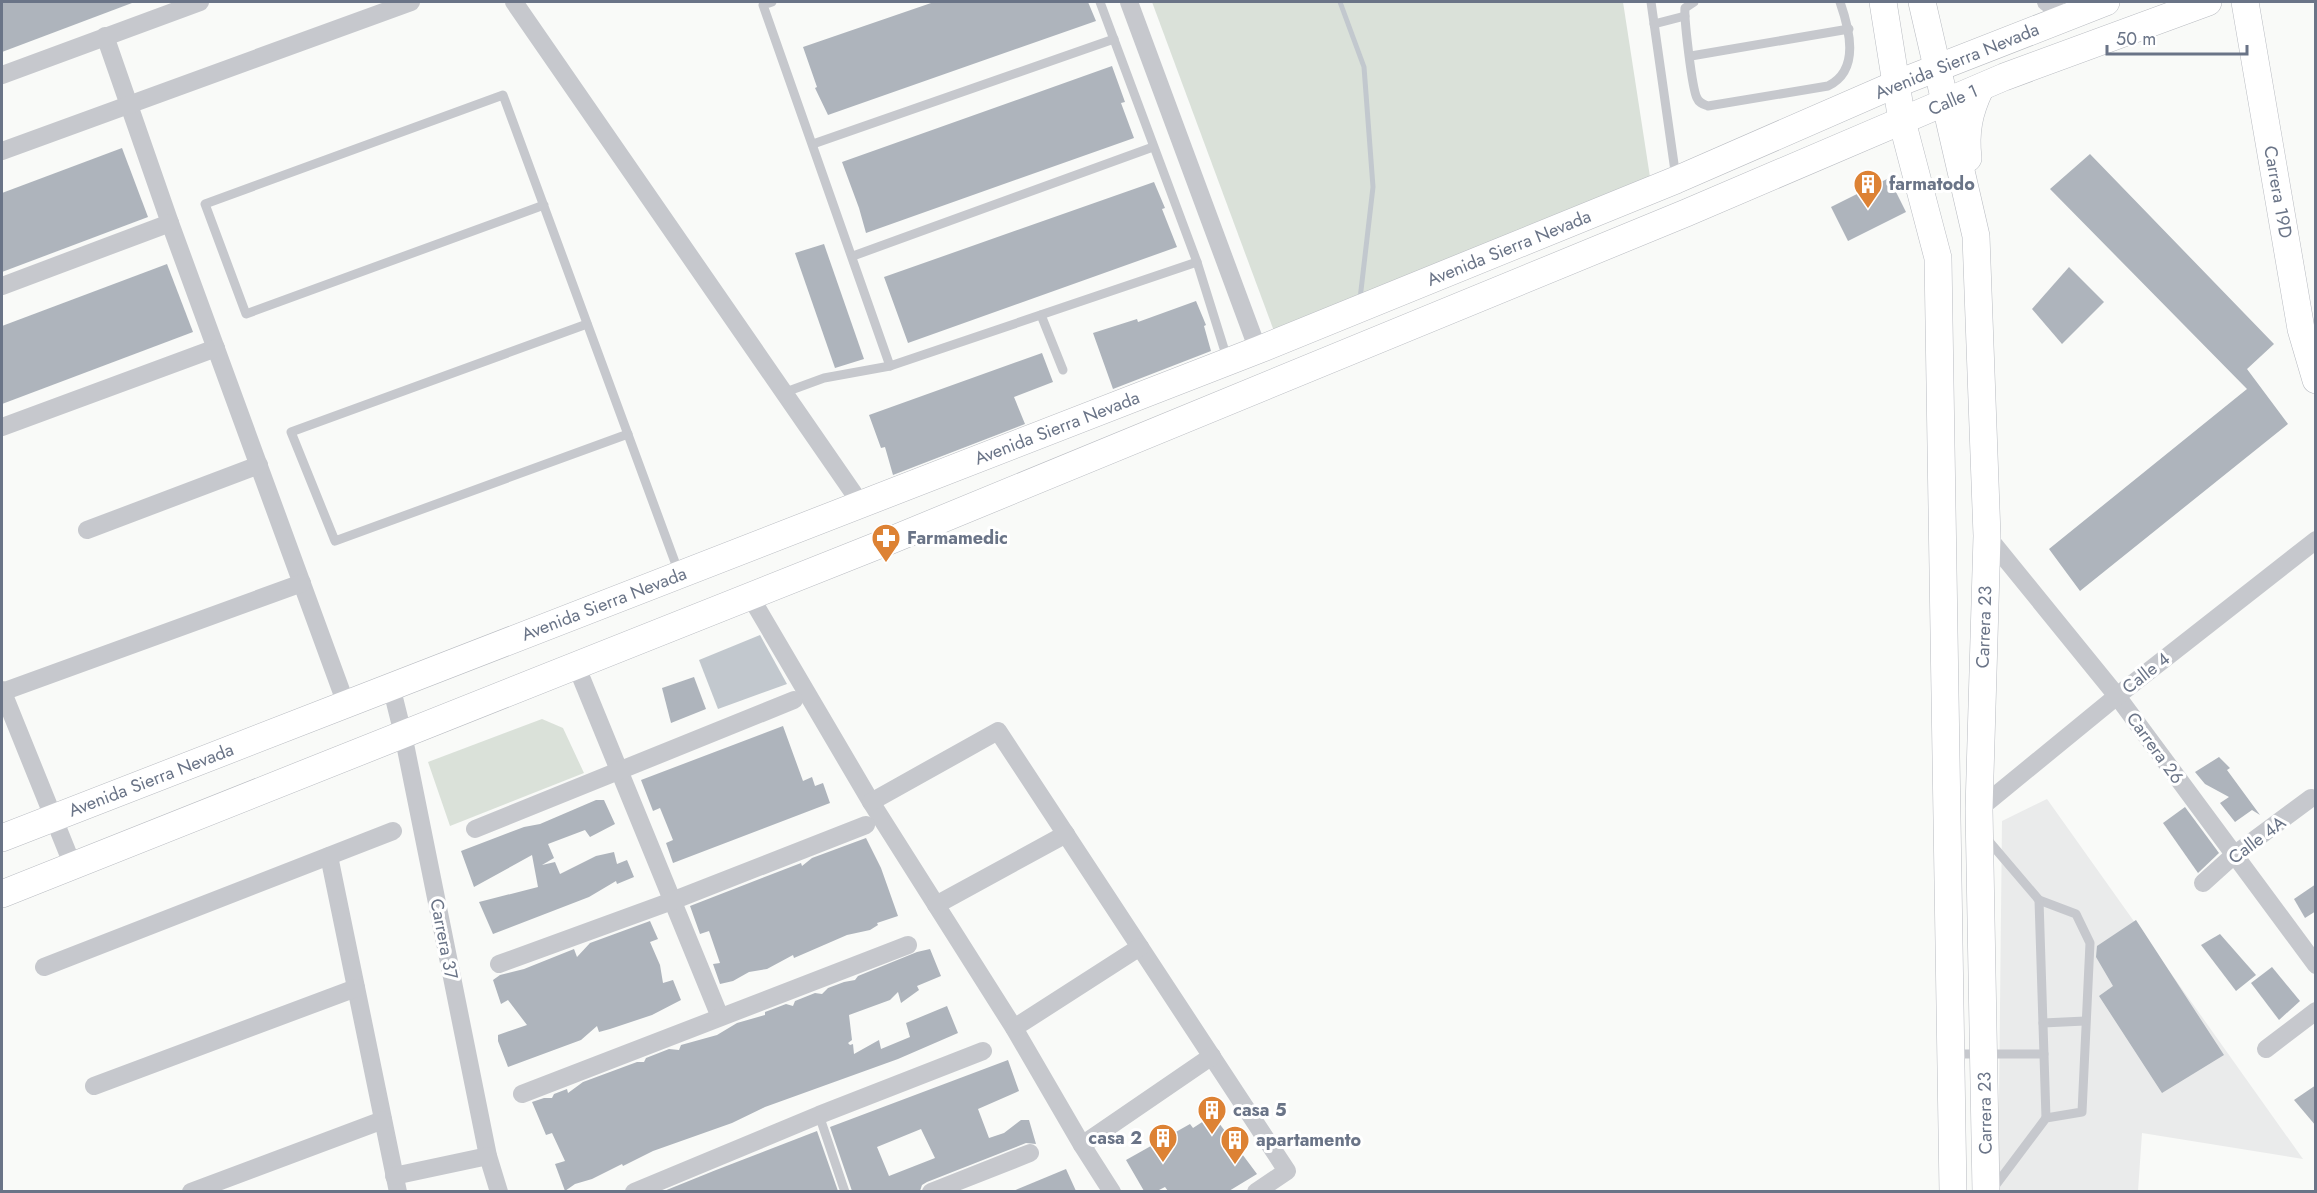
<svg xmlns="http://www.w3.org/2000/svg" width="2317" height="1193" font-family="Jost,sans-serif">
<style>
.built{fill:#eaebeb}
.green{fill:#dae1d9}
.water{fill:#c2c8ce}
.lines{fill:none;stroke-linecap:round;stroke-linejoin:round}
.stream{stroke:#c2c8ce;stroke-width:5}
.building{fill:#aeb4bc;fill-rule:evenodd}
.secondary-casing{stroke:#b8bbc1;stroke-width:28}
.lane{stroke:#c6c8cd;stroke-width:9}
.street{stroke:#c6c8cd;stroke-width:18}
.secondary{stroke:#fff;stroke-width:27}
.labels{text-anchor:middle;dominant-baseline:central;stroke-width:6;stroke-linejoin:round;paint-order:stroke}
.street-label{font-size:18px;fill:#6a7487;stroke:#fff}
.poi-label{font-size:18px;font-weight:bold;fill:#6a7487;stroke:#fff;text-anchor:start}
</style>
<rect width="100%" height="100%" fill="#f9faf8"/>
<polygon class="built" points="2047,799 2303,1159 2142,1133 2138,1191 1998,1192 2002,821"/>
<g class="green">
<polygon points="1152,2 1623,2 1652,190 1278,342"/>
<polygon points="542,719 563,728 584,773 450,826 428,762"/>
</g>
<polygon class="water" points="760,635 787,684 718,709 699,660"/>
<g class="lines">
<polyline class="stream" points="1340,2 1364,67 1373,187 1360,299"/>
</g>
<g class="building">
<polygon points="2,2 132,2 132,3 2,52"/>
<polygon points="934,2 1088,2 1096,21 828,115 815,88 817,87 803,47"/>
<polygon points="1112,66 1125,102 1121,103 1134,138 866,233 859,208 842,162"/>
<polygon points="122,148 148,217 2,272 2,193"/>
<polygon points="2090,154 2274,344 2247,369 2288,424 2080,591 2049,549 2247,389 2050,189"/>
<polygon points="1889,178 1906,212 1848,241 1831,207"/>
<polygon points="1154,182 1165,208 1162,209 1177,247 908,343 884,277"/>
<polygon points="824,244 864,359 835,368 795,253"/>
<polygon points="167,264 193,332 2,404 2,326"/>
<polygon points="2069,267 2104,302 2062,344 2032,309"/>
<polygon points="1196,301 1206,325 1204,326 1211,351 1113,389 1093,333 1137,319 1138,322"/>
<polygon points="1042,353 1053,382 1014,397 1025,424 893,475 885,447 881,448 869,415"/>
<polygon points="694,677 706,709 671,723 662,688"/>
<polygon points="783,726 803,781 812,777 815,786 823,783 830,803 673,863 666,843 673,840 660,808 653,811 641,780"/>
<polygon points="2219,757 2230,768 2227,770 2260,815 2252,810 2235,822 2220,803 2229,797 2205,784 2195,772"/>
<polygon points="596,800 604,800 615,824 590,837 585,830 548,844 554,858 542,865 555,862 560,874 596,856 614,852 617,864 627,860 634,877 617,884 616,881 589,897 493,934 479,902 538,887 532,855 474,887 461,851 524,827 540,824"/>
<polygon points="2185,807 2219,853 2198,873 2163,823"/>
<polygon points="866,838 881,868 898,916 877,923 878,925 870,930 847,935 794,958 793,955 767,969 749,972 733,981 720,984 713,964 720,963 709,931 700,934 690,906 801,863 802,866 812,858"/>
<polygon points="2316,884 2316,911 2305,918 2294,899"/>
<polygon points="2136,920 2224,1055 2162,1093 2099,996 2113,986 2096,957 2097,946"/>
<polygon points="650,921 658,939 650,942 660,965 663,983 673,980 681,1000 652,1015 610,1029 599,1032 597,1026 581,1040 508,1067 498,1041 498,1035 527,1025 508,1000 501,1004 493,980 500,975 524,969 574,949 577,957 590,943"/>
<polygon points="2220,934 2256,975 2236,991 2201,945"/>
<polygon points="930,949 941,976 917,986 919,990 901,1003 898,992 890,1000 849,1015 852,1040 848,1043 850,1045 853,1044 854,1054 879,1040 881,1049 910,1037 906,1023 947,1006 958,1033 898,1059 765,1107 732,1123 653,1151 623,1166 622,1164 592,1179 575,1184 565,1191 555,1164 565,1161 552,1133 546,1135 532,1102 544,1098 552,1098 554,1094 567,1089 568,1093 583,1082 637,1062 644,1062 646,1058 669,1049 679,1050 681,1045 717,1035 737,1023 765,1015 765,1012 786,1004 793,1006 795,1001 815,993 822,994 828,988 844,982 855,980 858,976 917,952"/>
<polygon points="2272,967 2300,1001 2279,1020 2251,983"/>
<path d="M 1008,1060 L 1019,1091 L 978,1109 L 989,1138 L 1004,1133 L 1021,1120 L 1029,1120 L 1036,1144 L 1026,1143 L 927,1182 L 922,1185 L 920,1191 L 852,1191 L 830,1127 ZM 921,1129 L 935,1158 L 889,1176 L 877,1147 Z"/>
<polygon points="2316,1085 2316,1126 2294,1100"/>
<polygon points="1213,1115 1257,1174 1229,1191 1168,1191 1165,1187 1157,1191 1144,1191 1126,1160 1190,1124 1193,1128"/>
<polygon points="817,1131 838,1191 664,1191 716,1170"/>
<polygon points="1066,1169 1076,1191 1013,1191"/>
</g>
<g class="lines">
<g class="secondary-casing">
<g id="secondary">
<polyline points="1883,2 1902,121 1938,258 1953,1192"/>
<polyline points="1922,2 1976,236 1987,536 1979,809 1986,1192"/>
<polyline points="2245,2 2301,329 2316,380"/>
<path d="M 1968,158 C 1965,132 1969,112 1980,89"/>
<polyline points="2,838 1258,350 1676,180 1896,84 2106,2"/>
<polyline points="2,894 889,541 1686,213 2004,77 2208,2"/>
</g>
</g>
<g class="lane">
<polyline points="772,2 763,5 890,366"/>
<polyline points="1100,2 1197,262 1227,358"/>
<polyline points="1651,2 1676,178"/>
<path d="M 1694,2 L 1685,8 C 1684,19 1692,89 1697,98 C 1699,103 1703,104 1708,106 L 1828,86 C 1861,70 1849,28 1840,2"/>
<polyline points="1654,24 1685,16"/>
<polyline points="1691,56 1849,29"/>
<polyline points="813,144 1114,39"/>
<polyline points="544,205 246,314 205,204 503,95 679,573"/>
<polyline points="853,256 1153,147"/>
<polyline points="1041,315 1063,370"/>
<polyline points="587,324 291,432 335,541 628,434"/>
<polyline points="783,393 824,378 890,366 1197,262"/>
<polyline points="1987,839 2039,900 2076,914 2090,943 2082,1112 2046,1118 1992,1190"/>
<polyline points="2039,900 2046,1118"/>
<polyline points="2043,1023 2085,1021"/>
<polyline points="1953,1054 2044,1054"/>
<polyline points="819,1115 845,1192"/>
</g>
<g class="street">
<polyline points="514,2 861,504"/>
<polyline points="1129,2 1258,350"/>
<polyline points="2046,2 2067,17"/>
<polyline points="105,36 170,223 346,704"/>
<polyline points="2,75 200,2"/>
<polyline points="2,151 411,2"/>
<polyline points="2,286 170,223"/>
<polyline points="2,427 216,348"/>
<polyline points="87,530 259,465"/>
<polyline points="1987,536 2117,696 2316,965"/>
<polyline points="750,596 871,802 1014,1028 1082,1145 1112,1192"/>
<polyline points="576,665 720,1017"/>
<polyline points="391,686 403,734 488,1156 499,1192"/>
<polyline points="2,690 73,866"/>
<polyline points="2,692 302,583"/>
<polyline points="871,802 998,731 1287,1171 1256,1192"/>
<polyline points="1979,809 2117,696 2316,540"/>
<polyline points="475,829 794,700"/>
<polyline points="329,856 398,1192"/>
<polyline points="2203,883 2234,855 2311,798"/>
<polyline points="936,905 1066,834"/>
<polyline points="499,964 672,901 866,825"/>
<polyline points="44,967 393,831"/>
<polyline points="1014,1028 1140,947"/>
<polyline points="2266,1049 2316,1011"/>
<polyline points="94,1086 356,988"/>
<polyline points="522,1094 908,945"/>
<polyline points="1082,1145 1212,1056"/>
<polyline points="394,1176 488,1156"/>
<polyline points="191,1192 383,1120"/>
<polyline points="634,1192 819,1115 983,1051"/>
<polyline points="931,1192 1030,1153"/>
</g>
<use href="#secondary" class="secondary"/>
</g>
<defs>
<g id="building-pin" transform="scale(1.5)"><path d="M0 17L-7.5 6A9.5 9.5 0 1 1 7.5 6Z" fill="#dd8234" stroke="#fff"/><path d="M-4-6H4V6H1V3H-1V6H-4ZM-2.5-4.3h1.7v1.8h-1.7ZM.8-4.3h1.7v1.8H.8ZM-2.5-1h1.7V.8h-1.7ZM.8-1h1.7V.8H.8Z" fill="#fff"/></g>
<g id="pharmacy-pin" transform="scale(1.5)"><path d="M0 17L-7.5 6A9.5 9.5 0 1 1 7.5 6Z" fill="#dd8234" stroke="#fff"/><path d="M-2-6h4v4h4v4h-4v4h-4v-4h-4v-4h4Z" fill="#fff"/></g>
</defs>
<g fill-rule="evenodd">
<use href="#building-pin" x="1868" y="184"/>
<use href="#pharmacy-pin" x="886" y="538"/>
<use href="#building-pin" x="1212" y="1110"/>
<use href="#building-pin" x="1163" y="1138"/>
<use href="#building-pin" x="1235" y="1140"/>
</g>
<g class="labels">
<g class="street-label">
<text transform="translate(1957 61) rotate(-22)">Avenida Sierra Nevada</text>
<text transform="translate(1953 100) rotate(-23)">Calle 1</text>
<text transform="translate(2278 192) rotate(80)">Carrera 19D</text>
<text transform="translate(1509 248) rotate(-22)">Avenida Sierra Nevada</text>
<text transform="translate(1057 428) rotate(-21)">Avenida Sierra Nevada</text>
<text transform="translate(604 604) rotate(-21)">Avenida Sierra Nevada</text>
<text transform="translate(1984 627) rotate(-88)">Carrera 23</text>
<text transform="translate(2146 673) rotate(-38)">Calle 4</text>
<text transform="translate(2155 748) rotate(54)">Carrera 26</text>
<text transform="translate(151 780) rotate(-21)">Avenida Sierra Nevada</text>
<text transform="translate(2257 840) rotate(-37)">Calle 4A</text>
<text transform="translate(444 939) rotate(79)">Carrera 37</text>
<text transform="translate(1985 1113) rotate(-91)">Carrera 23</text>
</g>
<g class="poi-label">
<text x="1889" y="184">farmatodo</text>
<text x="907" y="538">Farmamedic</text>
<text x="1233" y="1110">casa 5</text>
<text x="1142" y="1138" text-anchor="end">casa 2</text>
<text x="1256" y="1140">apartamento</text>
</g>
</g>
<rect width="2317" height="1193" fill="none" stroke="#6a7487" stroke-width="6"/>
<path d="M2107 45v9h140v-9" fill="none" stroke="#6a7487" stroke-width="3"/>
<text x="2116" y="45" font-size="18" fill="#6a7487" stroke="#ffffff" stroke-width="4.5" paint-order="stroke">50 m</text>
</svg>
